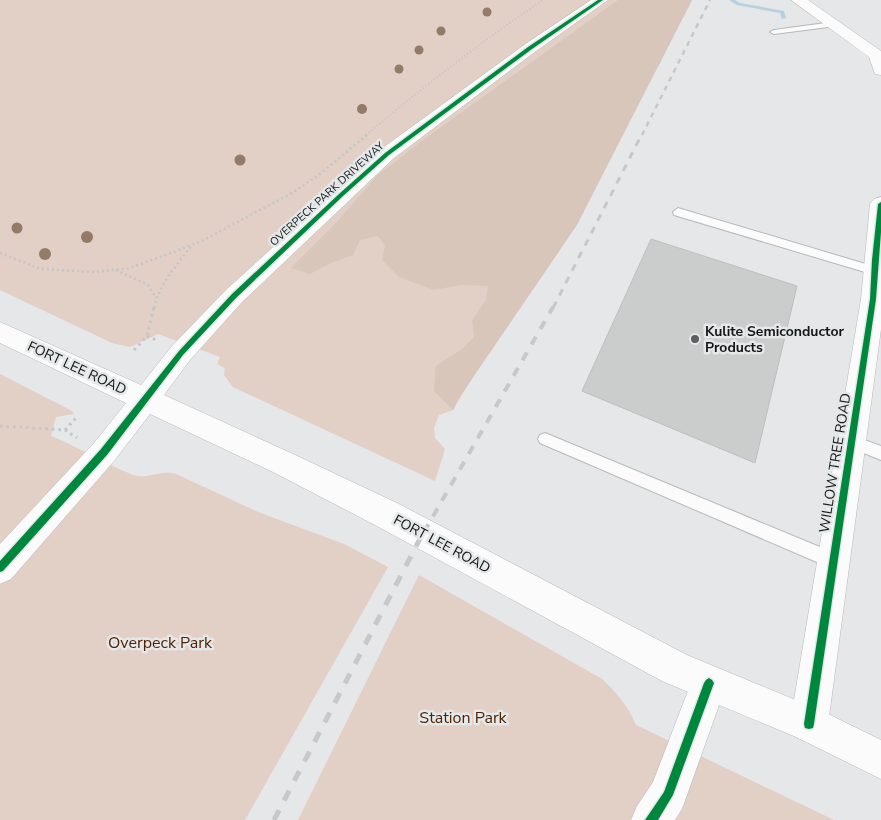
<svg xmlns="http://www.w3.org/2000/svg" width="881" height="820" font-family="'Nunito Sans',sans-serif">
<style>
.green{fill:#e2cfc5}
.forest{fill:#d9c6bb}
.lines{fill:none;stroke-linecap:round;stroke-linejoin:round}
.stream{fill:#b5d1e1;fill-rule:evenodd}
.building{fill:#cbcdcd;stroke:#bdbebf}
.lane-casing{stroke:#b7b8b9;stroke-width:2}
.street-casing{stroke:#b7b8b9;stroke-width:1}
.secondary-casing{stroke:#b7b8b9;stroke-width:1}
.path-far2{stroke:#c5c6c6;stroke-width:2;stroke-dasharray:1 2.5;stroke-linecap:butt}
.path-far1{stroke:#c5c6c6;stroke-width:2.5;stroke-dasharray:2 3;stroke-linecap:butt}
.path{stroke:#c5c6c6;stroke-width:3;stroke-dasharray:2.5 4;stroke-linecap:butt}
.lane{fill:#fbfbfc;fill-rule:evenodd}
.street{fill:#fbfbfc;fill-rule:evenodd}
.secondary{fill:#fbfbfc;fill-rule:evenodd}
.rail-far3{stroke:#c7c8c9;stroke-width:2.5;stroke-dasharray:5 5;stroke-linecap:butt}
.rail-far2{stroke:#c7c8c9;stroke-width:3;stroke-dasharray:7 7;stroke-linecap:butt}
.rail-far1{stroke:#c7c8c9;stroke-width:4;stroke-dasharray:9 9;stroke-linecap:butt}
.rail{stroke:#c7c8c9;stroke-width:5;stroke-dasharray:11 11;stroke-linecap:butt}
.cycleway-casing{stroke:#e4e8e9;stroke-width:3}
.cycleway{fill:#00873e;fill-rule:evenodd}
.tree{fill:#937b68}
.poi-dot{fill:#5d5f60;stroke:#e4e8e9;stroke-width:2}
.labels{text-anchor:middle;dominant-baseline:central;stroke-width:5;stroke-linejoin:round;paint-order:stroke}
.far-street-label{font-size:11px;fill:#141616;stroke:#e4e8e9}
.poi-label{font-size:14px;font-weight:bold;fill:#141616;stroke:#e4e8e9;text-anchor:start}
.street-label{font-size:14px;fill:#141616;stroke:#e4e8e9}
.near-park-label{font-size:16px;fill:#502200;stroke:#e4e8e9}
</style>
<rect width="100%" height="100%" fill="#e5e7e8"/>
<g class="green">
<polygon points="0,0 692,0 658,67 453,410 439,415 434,428 435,438 445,449 435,481 233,387 224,375 225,368 217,364 220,357 158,334 130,347 112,343 0,290"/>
<path d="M 0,374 L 72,411 L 74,414 L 56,417 L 51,436 C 79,447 105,464 133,475 C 147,480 161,469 176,474 L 258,512 L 344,544 L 388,567 L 245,820 L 0,820 Z"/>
<path d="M 419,575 L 602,679 C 617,693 628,706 636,725 L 834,820 L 298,820 Z"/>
</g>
<polygon class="forest" points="618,0 692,0 577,225 459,398 453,410 434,391 436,366 462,349 474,337 472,320 486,300 488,286 461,285 434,290 399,277 382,260 385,246 378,236 360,240 353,255 331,263 310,274 291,268 334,225 378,175 427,137"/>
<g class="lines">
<polygon class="stream" points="729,0 735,0 740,3 784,11 786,18 782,19 780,13 737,5"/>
</g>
<polygon class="building" points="651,239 797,286 755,463 582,391"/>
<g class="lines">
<g class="lane-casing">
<g id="lane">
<polygon points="833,22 837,24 836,26 774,34 770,32 774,30"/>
<polygon points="678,208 879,268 881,271 875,275 674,215 673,212"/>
<polygon points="545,433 839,555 841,561 839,567 833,569 540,443 538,439 540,435"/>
<polygon points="851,435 881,446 881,460 846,446 844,441 846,436"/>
</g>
</g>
<g class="street-casing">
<g id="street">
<polygon points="791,0 808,0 881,51 881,75 875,74 869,57"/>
<polygon points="881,197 881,329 828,724 822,737 809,743 796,737 790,724 861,299 870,204 874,199"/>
<polygon points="709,665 722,670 727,683 682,809 675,820 631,820 637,806 653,782 696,670"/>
</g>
</g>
<g class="secondary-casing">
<polygon id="secondary" points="591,0 608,0 536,51 394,158 242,302 190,360 164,395 293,454 397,503 687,655 822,711 881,740 881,779 796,737 662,681 375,525 273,472 150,414 114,461 11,579 0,584 0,544 94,443 126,403 0,343 0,322 141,385 172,346 226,290 380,150 524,45"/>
</g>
<path class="path-far2" d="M 366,135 C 423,87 481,42 543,0"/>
<g class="path-far1">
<polyline points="0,253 41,269 95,272 130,268 200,242 290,194 319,175 368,134"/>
<polyline points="116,270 148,285 156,298"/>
<path d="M 154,308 C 159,284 177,265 192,245"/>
</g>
<g class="path">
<polyline points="147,336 158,341"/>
<polyline points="134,350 147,336 154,307"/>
<polyline points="0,426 65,430 77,438"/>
<polyline points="65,430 77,417"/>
</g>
<use href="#lane" class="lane"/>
<use href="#street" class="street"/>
<use href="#secondary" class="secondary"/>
<polyline class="rail-far3" points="642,135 710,0"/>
<polyline class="rail-far2" points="553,308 642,134"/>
<polyline class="rail-far1" points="424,532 553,307"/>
<polyline class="rail" points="274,820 424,531"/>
<g class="cycleway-casing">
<g id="cycleway">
<polygon points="598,0 603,0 532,49 389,155 343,196 236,298 183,355 107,455 3,571 0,572 0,561 101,449 179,351 232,294 339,194 385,153 528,47"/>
<polygon points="881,202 881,232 876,299 814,724 813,728 809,729 805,728 804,724 870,299 872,260 878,204"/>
<polygon points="709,678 712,680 714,683 673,795 658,820 645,820 664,792 704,683 706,680"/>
</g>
</g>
<use href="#cycleway" class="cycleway"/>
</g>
<g class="tree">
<circle cx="487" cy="12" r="4.5"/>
<circle cx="441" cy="31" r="4.5"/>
<circle cx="419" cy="50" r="4.5"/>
<circle cx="399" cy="69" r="4.5"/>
<circle cx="362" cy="109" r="5"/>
<circle cx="240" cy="160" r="5.5"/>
<circle cx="17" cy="228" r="5.5"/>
<circle cx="87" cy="237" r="6"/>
<circle cx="45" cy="254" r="6"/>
</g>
<circle class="poi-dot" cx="695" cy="339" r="5"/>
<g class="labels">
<g class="far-street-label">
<text transform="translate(327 194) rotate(-42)">OVERPECK PARK DRIVEWAY</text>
</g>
<g class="poi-label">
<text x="705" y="331">Kulite Semiconductor<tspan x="705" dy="16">Products</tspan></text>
</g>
<g class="street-label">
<text transform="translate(77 368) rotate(25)">FORT LEE ROAD</text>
<text transform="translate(835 463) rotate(-81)">WILLOW TREE ROAD</text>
<text transform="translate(442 544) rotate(28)">FORT LEE ROAD</text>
</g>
<g class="near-park-label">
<text x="160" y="643">Overpeck Park</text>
<text x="463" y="718">Station Park</text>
</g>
</g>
</svg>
